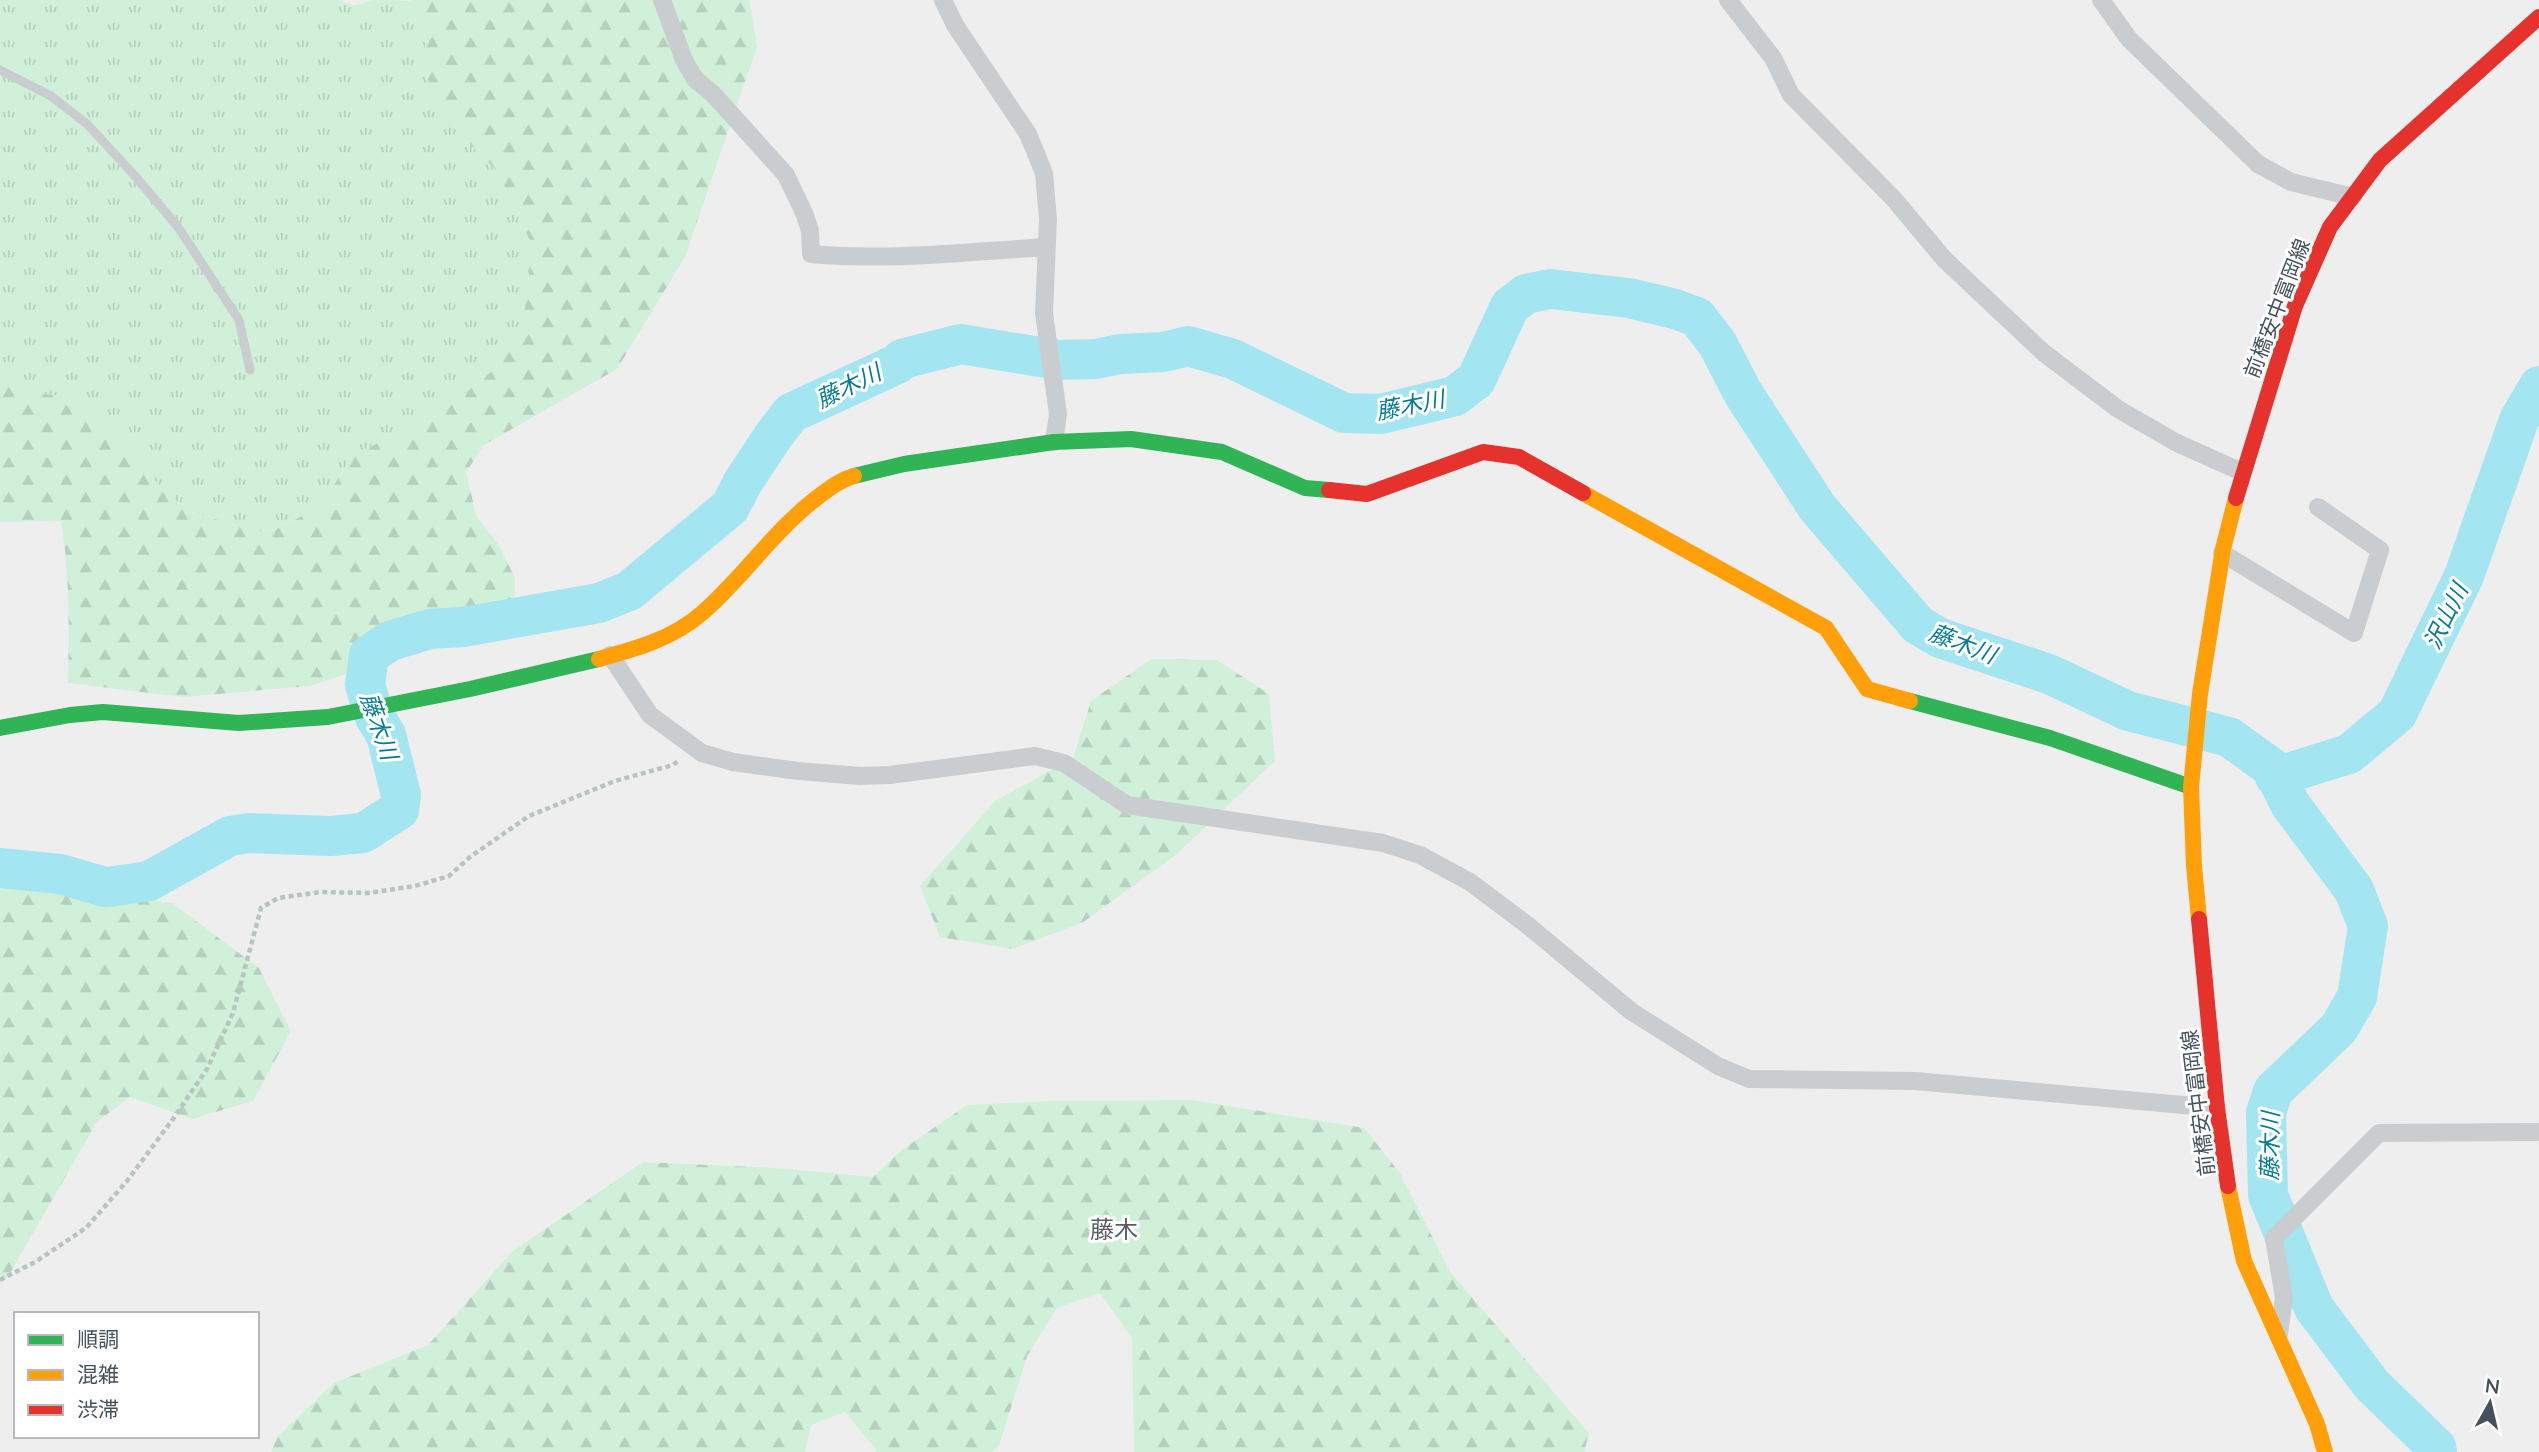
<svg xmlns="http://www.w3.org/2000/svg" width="2539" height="1452" font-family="Lato,'Noto Sans JP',sans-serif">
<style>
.grass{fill:url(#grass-tufts)}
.forest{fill:url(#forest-firs)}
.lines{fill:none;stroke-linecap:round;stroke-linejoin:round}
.river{stroke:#a3e5f1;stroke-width:40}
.path{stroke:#b7c4bf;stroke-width:4.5;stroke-dasharray:5 3.5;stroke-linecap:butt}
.lane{stroke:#cacdcf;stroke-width:9}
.street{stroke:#cacdcf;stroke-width:18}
.fast{stroke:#30b455;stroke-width:16}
.slow{stroke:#ff9f0a;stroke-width:16}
.jam{stroke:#e5322d;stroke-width:16}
.labels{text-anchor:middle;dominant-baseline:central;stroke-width:6;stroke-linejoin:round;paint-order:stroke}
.street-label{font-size:21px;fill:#44525c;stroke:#fff}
.water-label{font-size:23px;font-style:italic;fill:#057c91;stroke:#fff}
.quarter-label{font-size:24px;fill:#595e63;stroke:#fff}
</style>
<defs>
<pattern id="grass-tufts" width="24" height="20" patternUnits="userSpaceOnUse" patternTransform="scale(1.75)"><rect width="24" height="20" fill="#d1f0da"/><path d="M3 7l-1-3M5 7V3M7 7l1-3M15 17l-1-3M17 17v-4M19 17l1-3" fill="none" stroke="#b5d0be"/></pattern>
<pattern id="forest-firs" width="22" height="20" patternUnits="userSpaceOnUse" patternTransform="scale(1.75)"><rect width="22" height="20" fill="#d1f0da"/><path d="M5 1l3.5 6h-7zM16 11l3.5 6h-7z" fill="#b5d0be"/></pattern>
</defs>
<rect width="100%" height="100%" fill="#efeeee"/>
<path class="grass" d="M 0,0 L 340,0 C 354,9 360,3 373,0 C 385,0 404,0 415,2 L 425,26 L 426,78 L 460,134 L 497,171 L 532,245 L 524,317 L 492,371 L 436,417 L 352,455 L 322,506 L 273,530 L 260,531 L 247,529 L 187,510 L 159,486 L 119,433 L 66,396 L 16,392 L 0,377 Z"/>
<g class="forest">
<path d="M 409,0 L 749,0 L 757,47 L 685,257 L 617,369 L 484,445 L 466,472 L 476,515 L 500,547 L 515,578 L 514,609 L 412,652 L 310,686 L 183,697 L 68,683 C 69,628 70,576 61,521 L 0,522 L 0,377 L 16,392 L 66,396 L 119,433 L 159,486 L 187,510 L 247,529 L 260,531 L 274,530 L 322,506 L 352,455 L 436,417 L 492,371 L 524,316 L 532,245 L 497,171 L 460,134 L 426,78 L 425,26 L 415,2 Z"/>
<polygon points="1151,659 1217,660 1269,694 1275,761 1177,854 1082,923 1012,949 940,937 920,886 995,801 1073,758 1091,701"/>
<polygon points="0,878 172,903 259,968 291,1031 253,1101 192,1119 130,1097 97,1122 9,1275 0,1283"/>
<polygon points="1192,1100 1364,1128 1400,1173 1450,1272 1589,1433 1584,1452 1134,1452 1132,1338 1100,1293 1057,1308 1027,1356 999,1446 992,1452 878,1452 845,1412 811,1425 805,1452 271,1452 278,1436 334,1383 428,1345 513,1251 643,1162 776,1168 873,1177 899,1152 967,1105 1050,1101"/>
</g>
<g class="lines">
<g class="river">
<polyline points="2275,777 2349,754 2397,714 2464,576 2519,420 2539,386"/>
<polyline points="0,868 60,874 105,887 115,886 149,881 230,836 250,833 330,836 363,833 399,810 401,795 386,735 375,717 365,685 369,655 390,641 430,629 463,627 599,603 629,591 730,507 743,482 774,435 791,413 897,364 902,359 961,344 1058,360 1096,359 1120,354 1163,352 1188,346 1233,359 1344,413 1381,414 1455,396 1476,380 1510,306 1526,294 1550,289 1629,298 1675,309 1697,317 1717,343 1743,393 1817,507 1918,625 1940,638 2049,674 2128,711 2229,737 2272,768 2290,804 2354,890 2368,926 2357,997 2339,1028 2273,1091 2266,1113 2268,1195 2314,1308 2372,1385 2436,1447 2437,1452"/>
</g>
<polyline class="path" points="0,1280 35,1262 86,1228 127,1181 173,1119 207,1069 233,1013 261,908 278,898 321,892 368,893 415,886 449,876 470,857 529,816 615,781 673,765 679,760"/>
<polyline class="lane" points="0,70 51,96 87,124 135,176 178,227 239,320 250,370"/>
<g class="street">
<path d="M 662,0 L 684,60 L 695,79 L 714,95 L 786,175 L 805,215 L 810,231 L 811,254 C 889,261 968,252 1046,247"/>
<polyline points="943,0 955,25 1028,134 1044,173 1048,219 1044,313 1058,414 1054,442"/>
<polyline points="1728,0 1773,58 1791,95 1893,198 1945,260 2044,353 2118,409 2177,443 2242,472"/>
<polyline points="2101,0 2129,39 2258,164 2291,182 2353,197"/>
<polyline points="2222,553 2354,633 2380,550 2318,507"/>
<polyline points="610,655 650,715 702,753 733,762 798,771 860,776 890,775 1035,756 1064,763 1127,805 1383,843 1420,855 1470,882 1526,924 1632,1012 1718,1066 1749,1079 1915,1081 2217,1108"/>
<polyline points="2279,1334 2284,1298 2274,1238 2379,1133 2539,1132"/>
</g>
<g class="fast">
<polyline points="854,476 904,464 1054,442 1131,439 1222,452 1305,488 1329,490"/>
<polyline points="1910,701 2050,738 2191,787"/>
<polyline points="0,728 70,715 103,712 239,723 328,717 470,689 599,659"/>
</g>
<g class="slow">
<polyline points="1583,493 1826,628 1867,689 1910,701"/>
<path d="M 599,659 C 635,649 672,639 701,614 C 743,578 773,531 818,497 C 830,488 840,480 854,476"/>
<polyline points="2199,919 2194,866 2191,787 2200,694 2223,549 2236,498"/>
<polyline points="2228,1186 2244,1261 2317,1424 2325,1452"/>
</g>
<g class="jam">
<polyline points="1329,490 1367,494 1483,452 1519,457 1583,493"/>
<polyline points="2236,498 2295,306 2330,227 2380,160 2539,17"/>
<polyline points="2199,919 2217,1108 2228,1186"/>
</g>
</g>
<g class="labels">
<g class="street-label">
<text transform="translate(2276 308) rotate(-69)">前橋安中富岡線</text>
<text transform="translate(2197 1103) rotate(-97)">前橋安中富岡線</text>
</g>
<g class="water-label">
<text transform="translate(848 385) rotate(-26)">藤木川</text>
<text transform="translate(1410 404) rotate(-11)">藤木川</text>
<text transform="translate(2445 616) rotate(-64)">沢山川</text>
<text transform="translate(1963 643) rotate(21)">藤木川</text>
<text transform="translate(380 726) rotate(71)">藤木川</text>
<text transform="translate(2269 1146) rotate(-89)">藤木川</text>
</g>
<g class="quarter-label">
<text x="1114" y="1228">藤木</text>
</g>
</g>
<rect x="14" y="1312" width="245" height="126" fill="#ffffff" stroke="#b4babe" stroke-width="2"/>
<rect x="28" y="1335" width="35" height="10" fill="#30b455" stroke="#b4babe" stroke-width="2"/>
<text x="77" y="1347" font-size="21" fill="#44525c">順調</text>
<rect x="28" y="1370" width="35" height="10" fill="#ff9f0a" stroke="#b4babe" stroke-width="2"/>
<text x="77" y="1382" font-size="21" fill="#44525c">混雑</text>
<rect x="28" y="1405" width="35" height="10" fill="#e5322d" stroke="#b4babe" stroke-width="2"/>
<text x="77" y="1417" font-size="21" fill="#44525c">渋滞</text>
<g transform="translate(2490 1403) rotate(8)" stroke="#ffffff" stroke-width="5" paint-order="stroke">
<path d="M0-5L12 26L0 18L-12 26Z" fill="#44525c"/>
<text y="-10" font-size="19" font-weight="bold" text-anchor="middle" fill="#44525c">N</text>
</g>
</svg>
